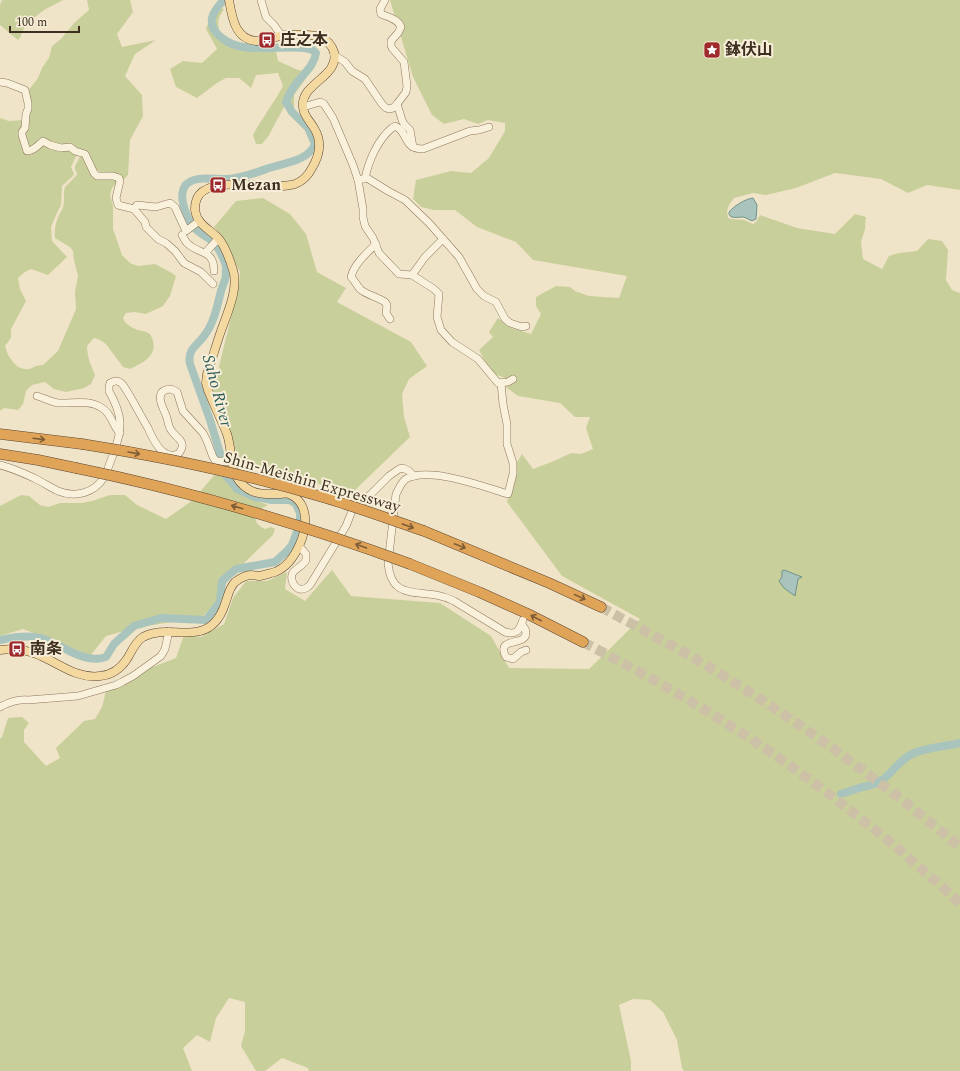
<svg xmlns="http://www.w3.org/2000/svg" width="960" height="1071" font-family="Spectral,'Noto Sans JP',serif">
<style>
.green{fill:#c9cf9b}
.water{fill:#a9c4bc;stroke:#6f938a}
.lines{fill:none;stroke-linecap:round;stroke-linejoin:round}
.river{stroke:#a9c4bc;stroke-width:8}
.highway-tunnel{stroke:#ccc0a6;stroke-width:10;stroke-dasharray:10 5;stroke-linecap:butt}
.minor-casing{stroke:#8d765c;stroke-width:8}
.major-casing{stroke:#5b4430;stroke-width:9}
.highway-casing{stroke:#5b4430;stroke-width:11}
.minor{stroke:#faf1dc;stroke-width:7}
.major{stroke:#f3d9a0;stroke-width:8}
.highway{stroke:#e0a458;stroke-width:10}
.highway-bridge-casing{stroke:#5b4430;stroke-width:11;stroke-linecap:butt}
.highway-bridge{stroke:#e0a458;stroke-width:10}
.oneway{stroke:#7e5d36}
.labels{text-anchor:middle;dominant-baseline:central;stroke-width:4;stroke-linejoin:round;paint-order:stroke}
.poi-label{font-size:16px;font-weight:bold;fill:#3d2e20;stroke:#f7eed8;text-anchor:start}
.street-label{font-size:16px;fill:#3d2e20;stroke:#f7eed8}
.water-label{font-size:17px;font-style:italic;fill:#2f5d5a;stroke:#f7eed8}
</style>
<rect width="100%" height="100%" fill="#f0e4c8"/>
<g class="green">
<polygon points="2,0 63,0 44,10 25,25 20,38 18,40 0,25 0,5"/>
<polygon points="87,0 130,0 133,12 117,34 122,47 156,40 135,54 125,76 142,95 143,116 130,140 128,175 123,180 111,173 100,172 95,168 86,153 45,140 29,150 23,134 28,91 38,78 42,68 49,58 52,46 61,39 74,23 89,10"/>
<polygon points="390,0 960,0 960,190 927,185 908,193 881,179 835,173 796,188 766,195 753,193 734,198 729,205 727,211 728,218 732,219 744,220 753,224 756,222 760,215 797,228 835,234 855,214 866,217 865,229 861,242 863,259 882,269 889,256 899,253 917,251 928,239 942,241 948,250 946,280 952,290 960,293 960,1071 684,1071 682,1068 677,1040 663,1012 650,1000 633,999 619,1005 631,1061 631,1071 309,1071 308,1068 282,1058 265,1071 256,1071 241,1046 245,1031 245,1002 229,998 216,1018 210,1042 197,1035 183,1048 192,1071 0,1071 0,739 2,737 8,718 22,717 29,723 24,730 24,742 46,766 60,758 56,748 84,721 95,719 102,707 106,691 142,671 176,658 184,635 201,637 224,624 233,598 246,581 267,581 287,572 285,589 305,601 332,570 351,596 440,603 491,636 509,668 589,669 640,619 562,576 507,502 515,466 522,454 533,469 554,461 571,453 581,454 593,449 586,428 590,417 575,417 560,403 518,396 506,387 505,378 491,373 479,350 493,337 489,332 498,318 511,328 531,334 541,314 536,306 536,297 556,286 570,287 575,291 589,296 619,298 627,276 533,260 516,242 477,227 455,210 434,210 421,207 413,199 416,180 451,171 471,173 489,158 505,131 505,123 488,120 478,124 464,119 444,124 432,115 413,77"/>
<path d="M 215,7 L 224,9 C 215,22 218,26 223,41 L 251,47 L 275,46 L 278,61 L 298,70 L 305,71 L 307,77 L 294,95 L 294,108 L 284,107 L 269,135 L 262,144 L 256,144 L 253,135 C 262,118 274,103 283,86 L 278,73 L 256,75 L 251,88 L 239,78 L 226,78 L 217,83 L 197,98 L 176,87 L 170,69 L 183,61 L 202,63 L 217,49 L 206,29 Z"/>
<path d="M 0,118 L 9,121 L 24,120 L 25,151 L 43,142 L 68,149 L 77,154 L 71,167 L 74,174 L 73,176 L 62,186 L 61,205 L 56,215 L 51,227 L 52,241 L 67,257 L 48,275 L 31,269 L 25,272 L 18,278 L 20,289 L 26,301 L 11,329 L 11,338 L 5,346 L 8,355 L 13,362 L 18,367 L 24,369 L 30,369 L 36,366 L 43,365 L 58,351 L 76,309 L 75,292 L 78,276 L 74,260 L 73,251 L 70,247 L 55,238 C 54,228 56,221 60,213 C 62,210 62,210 63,207 C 65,200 63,193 65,187 L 76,176 L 77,173 L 75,170 L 75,166 L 80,157 L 82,156 L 95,177 L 107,177 L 117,180 L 117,182 L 112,188 L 110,195 L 113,206 L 113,229 L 122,255 L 130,263 L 138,266 L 155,264 L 172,273 L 176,276 L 170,296 L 163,306 L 146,314 L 135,312 L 126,313 L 123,318 C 126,326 134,329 142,331 C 144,331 147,332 148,333 C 151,334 152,338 153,341 C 157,357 142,363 130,369 L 123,367 L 106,344 L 100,340 L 94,338 L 87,346 C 87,357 91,365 95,375 L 91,384 L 84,388 L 66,392 L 54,389 L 45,382 L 32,385 L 26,391 L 23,404 L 18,410 L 4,408 L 0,411 Z"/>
<polygon points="263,198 290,214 306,234 317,272 346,288 337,302 411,342 427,366 409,379 402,394 404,417 410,437 352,493 328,487 239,459 213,391 239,285 240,272 219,233 214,227 236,201"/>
<path d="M 222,466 L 225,479 L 233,490 L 243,496 L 268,505 C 255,511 249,521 265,529 L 271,527 L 275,529 L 273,535 L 243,564 L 227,582 L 217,602 L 202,617 L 135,628 L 106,636 L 90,656 L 60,643 L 23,629 L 0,636 L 0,506 L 21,495 L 29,496 L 40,505 L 48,507 L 60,503 L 81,503 L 92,501 L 110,495 L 125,495 L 137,505 L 166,519 L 193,500 Z"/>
</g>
<g class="water">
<path d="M 753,198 L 757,205 L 756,219 C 750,223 749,218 743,217 C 740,217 735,218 732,217 C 729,216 729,214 729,212 C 734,206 745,199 753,198 Z"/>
<polygon points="784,570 802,577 798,579 795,596 784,588 779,581 782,577 782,571"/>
</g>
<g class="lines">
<g class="river">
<path d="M 0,640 C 13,637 28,635 41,638 C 62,644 83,665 106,657 L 114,644 L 134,626 L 161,618 L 206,620 L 220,602 L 222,581 L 236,569 L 275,562 L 286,552 L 292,545 L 300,524 L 300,513 L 296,504 L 290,500 L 272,500 L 255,497 L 237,489 L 226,476 L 224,472 L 220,453 L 210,420 L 190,364 C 187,349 197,346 204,336 C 214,323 217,307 221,291 C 222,287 224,283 225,280 C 226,276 226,271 226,267 C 225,260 217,245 212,241 C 206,236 197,232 193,226 C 186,217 178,196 185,186 C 194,174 215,180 228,179 C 243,178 255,173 269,168 C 283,163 309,161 315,144 L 308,128 L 292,112 L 286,102 C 289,95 291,90 295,85 C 303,74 314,66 316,53 L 313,50 L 305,48 C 285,46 264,50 243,47 C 230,45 209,34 212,18 C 213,12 220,4 224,0"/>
<path d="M 841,794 C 847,792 853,790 859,788 C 867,786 875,785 882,780 C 893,773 899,760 912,754 C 927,747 944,747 960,743"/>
</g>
<g class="highway-tunnel">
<path d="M 601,607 C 644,631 688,653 730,680 C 811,730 887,786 960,847"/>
<path d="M 583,642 C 623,663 662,684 700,707 C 793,763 880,830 960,903"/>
</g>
<g class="minor-casing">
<g id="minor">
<polyline points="261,0 266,17 274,25 281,35"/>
<path d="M 334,55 L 345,62 L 352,71 L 365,79 L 382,104 L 386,108 L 389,109 L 393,108 L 397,104 L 406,92 L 407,86 L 404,62 L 392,48 L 391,45 L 391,41 L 398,33 L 401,27 C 398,19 388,17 381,14 L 380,9 L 385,0"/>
<path d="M 0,82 L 7,83 L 25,90 L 28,103 L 28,109 L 26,114 L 25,128 L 22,132 L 22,135 L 27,151 C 34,151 38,145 43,141 L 50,145 L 61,148 L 70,147 L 75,151 L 85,154 L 94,173 L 97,176 L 113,176 L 119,178 L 120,181 L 116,198 L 118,205 L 134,209 L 137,205 L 156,207 L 170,203 L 175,207 L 186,231 L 199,221"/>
<polyline points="397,104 402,120 404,124 410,130 413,147"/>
<polyline points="303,107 320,102 324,104 333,118 353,165 358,180 363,209 363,217 365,226 373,238 379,253 399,274 412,275 434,289 439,294 437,317 441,330 452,342 478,359 498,383 508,382 513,379"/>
<path d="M 365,179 C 368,162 378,139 392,128 L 395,126 C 409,132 402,149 423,149 L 470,131 L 479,130 L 489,127"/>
<polyline points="358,180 367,178 388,191 405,200 429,223 459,257 477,289 484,296 496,302 505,319 510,323 522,327 526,326"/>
<polyline points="134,209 145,222 146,227 158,239 166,243 175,251 184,263 201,272 213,284"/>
<path d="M 182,235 C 184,238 185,241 187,243 C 199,255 214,249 214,271"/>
<path d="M 376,244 C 367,253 354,264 351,277 C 355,281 357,286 361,290 C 368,295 377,297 385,302 L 387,305 L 386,313 L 390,319"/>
<polyline points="205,253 218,239"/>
<polyline points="412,275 425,257 443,239"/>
<path d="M 501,383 L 503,404 L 507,424 L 507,444 L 513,463 L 513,474 L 508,494 C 484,487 429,466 406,479 C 401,482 399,489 396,494 L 388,563 C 391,596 410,591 436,595 C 442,596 448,598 454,601 L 505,632 C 517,635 519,631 523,620"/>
<path d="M 37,396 C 44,398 51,402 58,403 C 73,404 88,399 102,408 C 113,415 112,426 120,433"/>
<path d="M 0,465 C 12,468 23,473 34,478 C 42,482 50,487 58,491 C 75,498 95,493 104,477 C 108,470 110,462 113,455 C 123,428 123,416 109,391 L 109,387 L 110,383 C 115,380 119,380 123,385 C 132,398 139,413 148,428 C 151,435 155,443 160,449 C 163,452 169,456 174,455 C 177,455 180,453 181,450 C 186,441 175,437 171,430 C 168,426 168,420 166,415 C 162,406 153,390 171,389 L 177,392 L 183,411 L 203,433 L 207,441 L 213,457 L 215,460 L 217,461 L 231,462"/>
<path d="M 300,547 L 306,554 C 306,556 306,558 306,560 C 302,569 287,569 293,583 C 294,585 297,588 299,589 C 304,590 307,588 310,585 L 346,526 L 352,511 L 366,499 L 389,476 L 399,469 L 403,468 L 409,471 L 414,476"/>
<path d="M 522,625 C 524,627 526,629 526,633 C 526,647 495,636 506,657 L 513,659 L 521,652 L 526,650"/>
<path d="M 0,707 C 9,702 18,699 28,700 L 78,696 L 116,685 L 122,682 L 133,676 L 161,656 L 165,649 L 169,631"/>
</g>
</g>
<g class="major-casing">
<path id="major" d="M 0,650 C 14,648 28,650 41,656 C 60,664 77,679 100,676 C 112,675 121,668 127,659 C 132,651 135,642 143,637 C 162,627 182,636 200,631 C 213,628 221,616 225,604 C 228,596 229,588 235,582 C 239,579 246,575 251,575 C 254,575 257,576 260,576 C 265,575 271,573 275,572 C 295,564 311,529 303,508 C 301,502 295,496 289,494 C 286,493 282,494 280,494 C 269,494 257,495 248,489 C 227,475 234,455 227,434 C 221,419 214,405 208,390 L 206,383 L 207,374 C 212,360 216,345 221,331 C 227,314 239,288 233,270 C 230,260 226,248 219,239 C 210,229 197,225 195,210 C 195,204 196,199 199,195 C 215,174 271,192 295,184 C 303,181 309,174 312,168 C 320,155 322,141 314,128 C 310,121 303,115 303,107 C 300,83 340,77 334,52 C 332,45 326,39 320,37 C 312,34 289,34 281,36 C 273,37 265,41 257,41 C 235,40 232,17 229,0"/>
</g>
<g class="highway-casing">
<g id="highway">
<polyline points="0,434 82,444"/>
<polyline points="0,454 38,460 76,468"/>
<polyline points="424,531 549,583 601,607"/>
<polyline points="410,564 479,592 528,614 583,642"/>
</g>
</g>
<use href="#minor" class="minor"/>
<use href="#major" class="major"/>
<use href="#highway" class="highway"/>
<g class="highway-bridge-casing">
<g id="highway-bridge">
<path d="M 82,444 C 164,457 246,474 326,498 C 359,508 392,520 424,531"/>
<path d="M 76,468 C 190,491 301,524 410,564"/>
</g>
</g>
<use href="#highway-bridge" class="highway-bridge"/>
</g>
<defs><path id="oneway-shaft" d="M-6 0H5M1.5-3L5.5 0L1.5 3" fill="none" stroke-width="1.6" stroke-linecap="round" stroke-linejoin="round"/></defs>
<g class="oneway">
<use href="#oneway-shaft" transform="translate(39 439) rotate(7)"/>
<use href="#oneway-shaft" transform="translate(134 453) rotate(10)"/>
<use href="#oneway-shaft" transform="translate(237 507) rotate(-164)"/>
<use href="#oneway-shaft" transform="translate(408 526) rotate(20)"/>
<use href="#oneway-shaft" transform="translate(361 546) rotate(-160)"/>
<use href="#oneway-shaft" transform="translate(460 546) rotate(22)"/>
<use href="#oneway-shaft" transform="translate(580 597) rotate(25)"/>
<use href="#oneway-shaft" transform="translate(536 618) rotate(-153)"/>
</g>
<defs>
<g id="bus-square" transform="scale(0.9)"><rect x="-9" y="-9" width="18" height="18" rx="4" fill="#9e2a2b" stroke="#f7eed8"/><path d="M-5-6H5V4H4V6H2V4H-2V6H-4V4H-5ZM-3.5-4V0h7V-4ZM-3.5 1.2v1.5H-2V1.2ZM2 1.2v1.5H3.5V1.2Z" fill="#fff"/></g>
<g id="sight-square" transform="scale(0.9)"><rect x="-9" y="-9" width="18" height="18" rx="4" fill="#9e2a2b" stroke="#f7eed8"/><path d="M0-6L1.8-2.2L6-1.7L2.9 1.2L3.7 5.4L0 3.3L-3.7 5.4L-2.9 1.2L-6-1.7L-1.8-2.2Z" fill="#fff"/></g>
</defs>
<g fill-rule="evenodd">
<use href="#bus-square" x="267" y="40"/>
<use href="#sight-square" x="712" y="50"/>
<use href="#bus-square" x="218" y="185"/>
<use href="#bus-square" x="17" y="649"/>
</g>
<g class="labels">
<g class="poi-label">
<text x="280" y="40">庄之本</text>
<text x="725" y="50">鉢伏山</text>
<text x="231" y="185">Mezan</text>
<text x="30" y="649">南条</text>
</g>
<g class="street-label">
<text transform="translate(312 482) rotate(16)">Shin-Meishin Expressway</text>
</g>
<g class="water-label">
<text transform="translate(217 391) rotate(75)">Saho River</text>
</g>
</g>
<path d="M10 26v6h69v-6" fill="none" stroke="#3d2e20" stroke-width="2"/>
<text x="16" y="26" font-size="12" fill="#3d2e20" stroke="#f7eed8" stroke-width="3" paint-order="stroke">100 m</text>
</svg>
